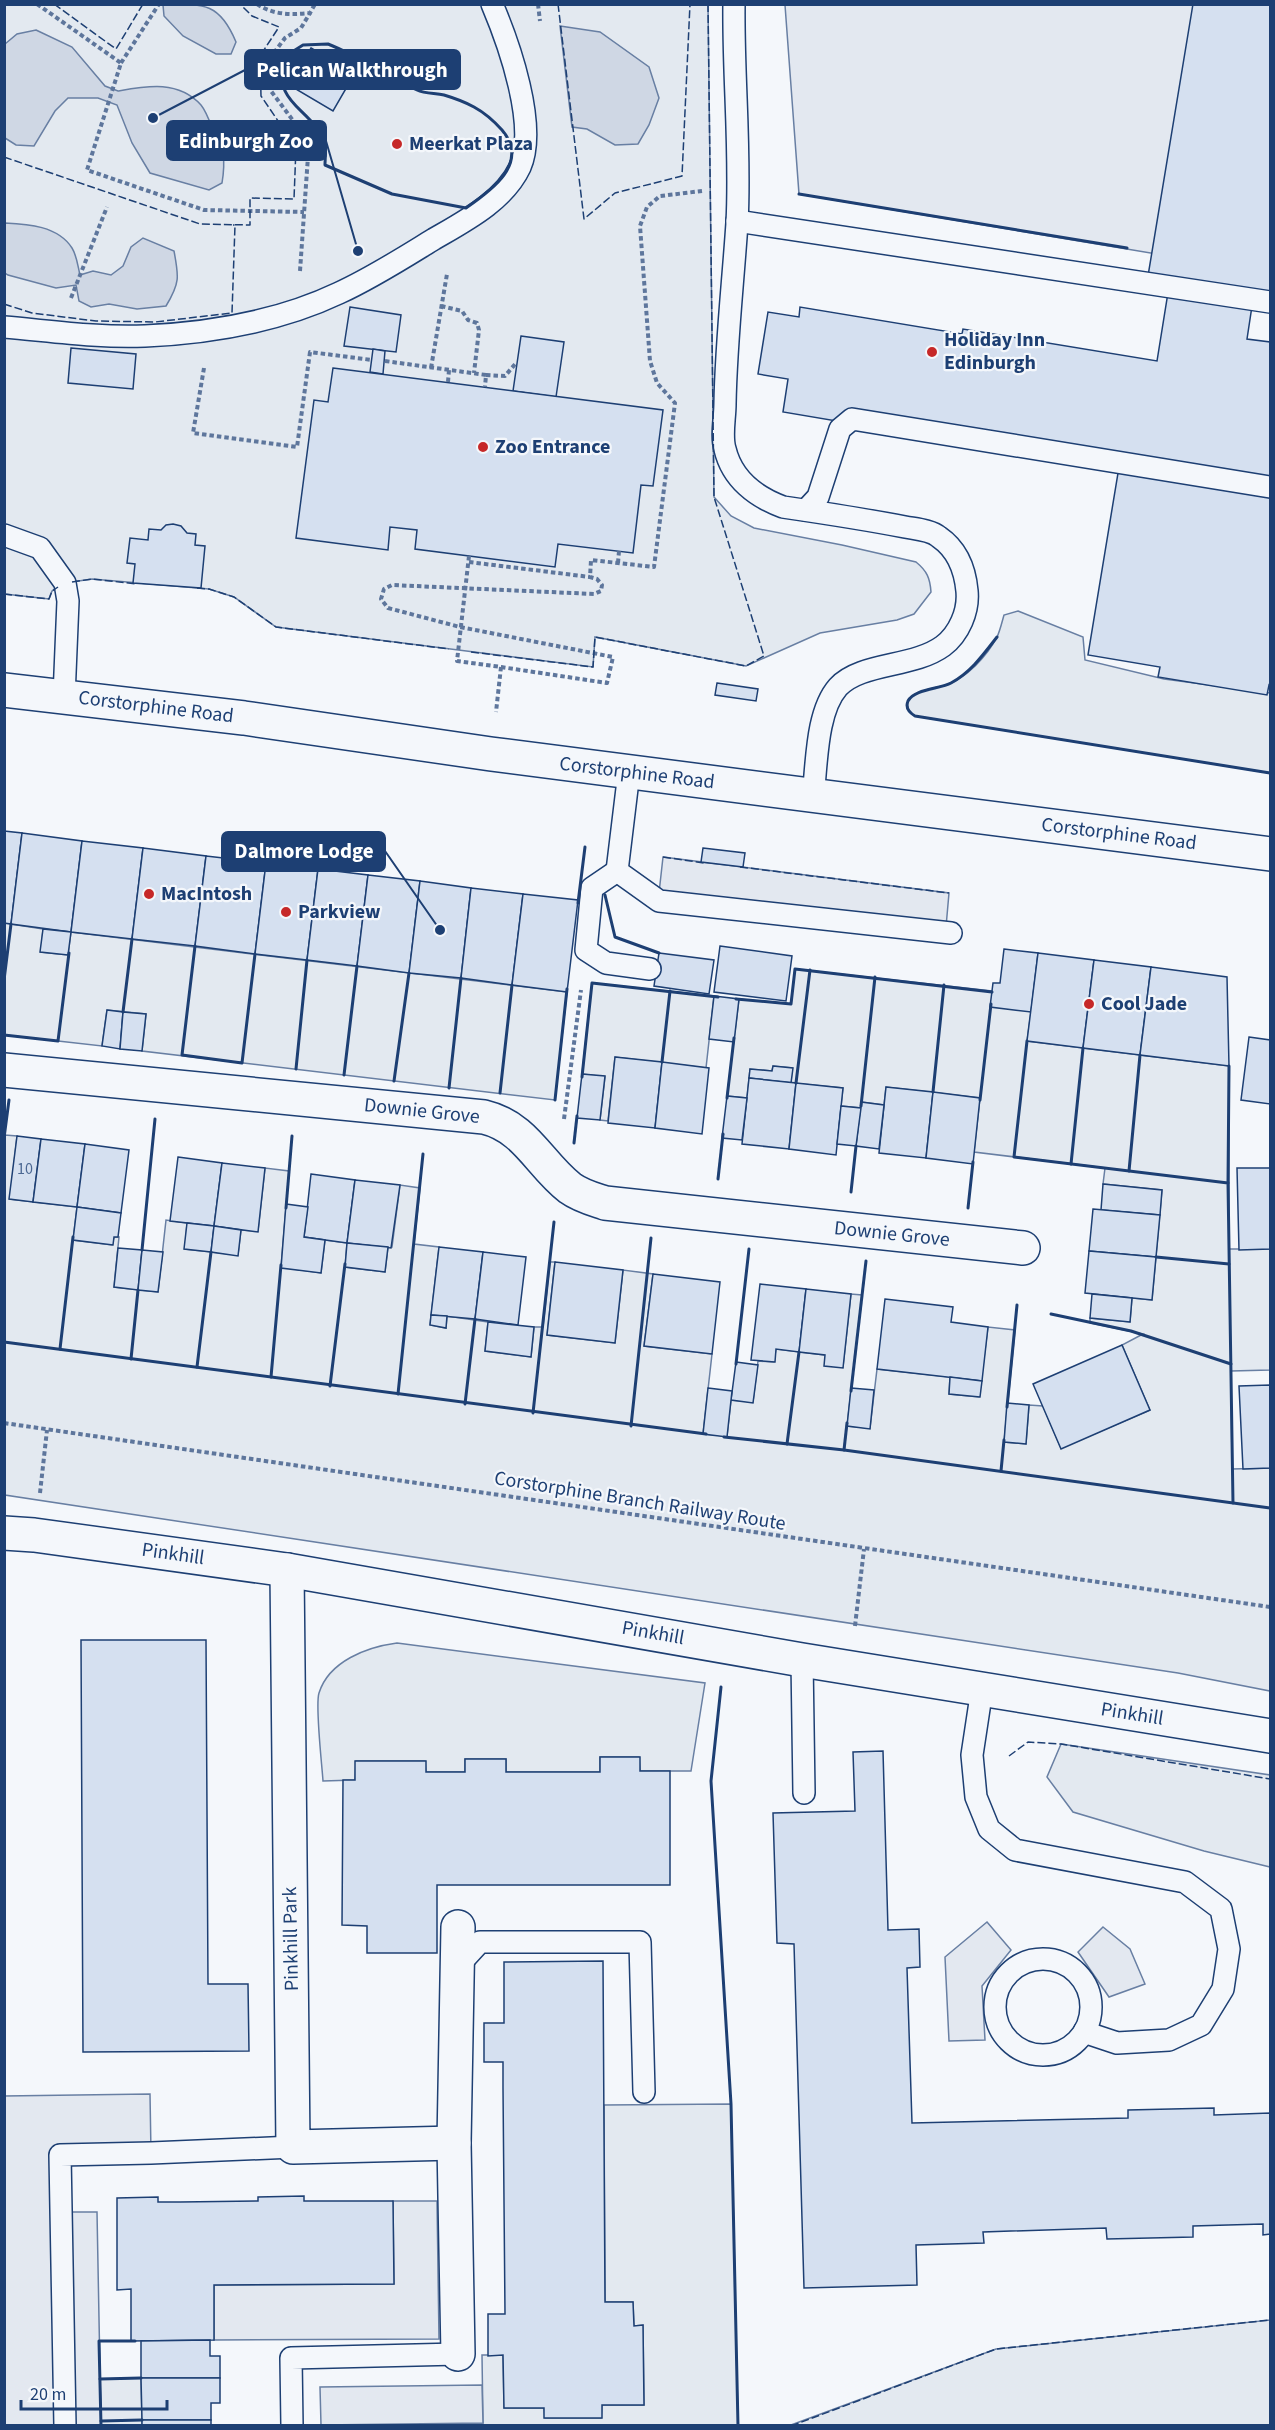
<svg xmlns="http://www.w3.org/2000/svg" width="1275" height="2430" font-family="'Source Sans 3',sans-serif">
<style>
.green{fill:#e3e9f0;stroke:#687fa3;stroke-width:1.5}
.parking{fill:#e3e8f0;stroke:#687fa3;stroke-width:1.5}
.water{fill:#cfd7e4;stroke:#687fa3;stroke-width:1.5}
.building{fill:#d5e0f0;stroke:#1d3f73;stroke-width:1.5}
.lines{fill:none;stroke-linecap:round;stroke-linejoin:round}
.lane-casing{stroke:#1d3f73;stroke-width:24}
.street-casing{stroke:#1d3f73;stroke-width:36}
.primary-casing{stroke:#1d3f73;stroke-width:36}
.path{stroke:#5e769c;stroke-width:4;stroke-dasharray:4.5 3;stroke-linecap:butt}
.lane{stroke:#f4f7fb;stroke-width:21}
.street{stroke:#f4f7fb;stroke-width:33}
.primary{stroke:#f4f7fb;stroke-width:33}
.fence{stroke:#1d3f73;stroke-width:1.5;stroke-dasharray:8 3;stroke-linecap:butt}
.wall{stroke:#1d3f73;stroke-width:3}
.poi-dot{fill:#c62828;stroke:#f4f7fb;stroke-width:2}
.labels{text-anchor:middle;dominant-baseline:central;stroke-width:4.5;stroke-linejoin:round;paint-order:stroke}
.number-label{font-size:16px;fill:#4b6792}
.poi-label{font-size:20px;font-weight:bold;fill:#1d3f73;stroke:#f4f7fb;text-anchor:start}
.street-label{font-size:20px;fill:#1d3f73;stroke:#f4f7fb}
.leader{fill:none;stroke:#1d3f73;stroke-width:2}
.callout-dot{fill:#1d3f73;stroke:#f4f7fb;stroke-width:2}
.callout{fill:#1d3f73;stroke:#1d3f73;stroke-width:2}
.callout-label{font-size:21px;text-anchor:middle;font-weight:bold;fill:#fff}
</style>
<rect width="100%" height="100%" fill="#f4f7fb"/>
<g class="green">
<path d="M 4,5 L 708,5 L 714,497 L 731,516 L 754,528 L 842,545 L 916,562 C 927,571 930,578 931,592 L 914,614 L 897,620 L 820,633 L 746,666 L 595,637 L 593,667 L 276,627 L 234,597 L 209,589 L 92,579 L 65,583 L 52,591 L 49,599 L 5,594 Z"/>
<path d="M 1018,611 L 1083,637 L 1085,660 L 1164,679 L 1270,693 L 1270,773 L 915,716 C 908,712 904,704 911,697 C 919,690 936,688 946,685 C 967,678 987,656 997,637 C 1000,631 1002,622 1004,615 Z"/>
<polygon points="4,923 43,929 41,952 68,955 71,932 567,992 555,1100 142,1051 146,1014 107,1010 102,1046 5,1035"/>
<polygon points="795,969 992,991 1031,1012 1027,1041 1229,1066 1229,1249 1270,1249 1270,1370 1231,1371 1232,1469 1270,1468 1270,1691 1178,1673 5,1495 5,1135 17,1136 10,1199 77,1207 73,1240 112,1245 114,1237 119,1237 114,1287 158,1292 166,1220 187,1223 185,1249 238,1255 241,1230 258,1231 265,1168 289,1171 281,1267 321,1273 325,1240 347,1243 345,1267 385,1272 388,1247 392,1247 400,1185 420,1188 414,1244 439,1247 430,1325 446,1328 447,1316 488,1322 485,1351 531,1357 534,1327 543,1327 550,1262 555,1262 547,1335 615,1343 623,1270 653,1274 644,1346 712,1354 703,1434 727,1436 731,1400 753,1402 758,1361 774,1362 776,1349 825,1355 843,1367 851,1294 862,1295 847,1426 870,1428 877,1369 950,1377 949,1394 979,1397 988,1327 1015,1330 1004,1442 1026,1444 1029,1405 1043,1406 1061,1448 1150,1410 1122,1345 1143,1334 1090,1323 1090,1318 1130,1322 1132,1298 1152,1300 1162,1190 1103,1184 1105,1168 974,1152 980,1098 886,1087 884,1105 862,1102 861,1108 841,1106 843,1088 791,1083 792,1068 773,1066 772,1071 750,1069 747,1098 727,1096 739,999 791,1004"/>
<polygon points="592,983 714,996 706,1068 615,1057 608,1121 600,1120 605,1077 582,1074"/>
<path d="M 397,1643 L 705,1683 L 691,1771 L 640,1771 L 639,1757 L 600,1757 L 600,1772 L 506,1772 L 506,1759 L 465,1759 L 465,1772 L 426,1772 L 425,1761 L 356,1761 L 355,1780 L 323,1781 C 322,1765 315,1705 319,1693 C 329,1661 367,1647 397,1643 Z"/>
<polygon points="1061,1744 1270,1775 1270,1867 1204,1851 1073,1812 1047,1777"/>
<polygon points="731,2104 738,2425 363,2426 483,2423 482,2355 503,2355 504,2408 544,2408 545,2418 601,2418 602,2405 644,2405 643,2325 634,2326 633,2302 605,2302 604,2105"/>
<polygon points="1270,2320 1270,2425 791,2425 996,2349"/>
<polygon points="141,2378 142,2425 101,2425 100,2379"/>
</g>
<g class="parking">
<polygon points="785,5 1270,5 1270,273 799,194"/>
<polygon points="663,857 949,893 946,927 659,893"/>
<polygon points="987,1922 1011,1950 982,1986 985,2040 949,2041 945,1957"/>
<polygon points="1103,1927 1130,1949 1145,1984 1109,1997 1078,1952"/>
<polygon points="150,2094 151,2153 60,2155 61,2212 97,2212 101,2425 5,2425 4,2096"/>
<polygon points="393,2201 437,2201 439,2339 214,2340 214,2285 394,2284"/>
<polygon points="482,2385 483,2423 321,2425 320,2387"/>
</g>
<g class="water">
<path d="M 163,5 C 202,4 219,1 236,42 L 231,54 L 216,54 L 183,36 L 164,16 Z"/>
<polygon points="560,26 600,32 649,67 659,98 649,125 638,144 615,145 587,129 572,127"/>
<path d="M 36,30 L 72,47 L 105,86 L 118,91 C 147,86 178,80 201,105 C 206,111 210,122 213,130 C 224,154 226,158 222,183 L 209,190 L 150,173 L 132,143 L 117,105 L 98,98 L 68,98 L 55,111 L 34,146 L 16,145 L 5,138 L 5,44 L 17,34 Z"/>
<path d="M 5,223 C 28,224 58,226 72,248 C 77,256 78,267 80,275 L 93,271 L 111,275 L 123,266 L 131,247 L 143,238 L 174,251 C 179,277 180,283 166,306 L 137,309 L 109,304 L 91,307 L 79,301 L 76,285 L 56,288 L 8,275 L 5,273 Z"/>
</g>
<g class="building">
<polygon points="1193,4 1270,4 1270,296 1254,293 1247,339 1270,342 1270,686 1269,685 1267,695 1158,677 1160,667 1088,655 1118,473 949,440 783,412 788,379 758,374 768,312 799,317 800,307 962,334 963,329 1157,361 1170,280 1148,276"/>
<polygon points="311,48 355,73 333,111 289,85"/>
<polygon points="350,307 401,315 396,352 344,346"/>
<polygon points="521,336 564,342 556,397 513,391"/>
<polygon points="71,348 136,354 133,389 68,383"/>
<polygon points="373,349 385,351 383,374 370,372"/>
<polygon points="333,368 663,410 653,486 641,485 633,553 558,544 555,567 415,549 417,530 390,527 388,550 296,538 314,400 328,402"/>
<polygon points="173,524 181,526 187,533 196,534 195,545 205,546 201,588 133,583 135,564 127,563 130,538 148,540 149,529 161,530 166,525"/>
<polygon points="717,683 758,689 756,701 715,695"/>
<polygon points="4,831 22,833 11,924 4,923"/>
<polygon points="22,833 82,841 71,932 11,924"/>
<polygon points="82,841 143,848 132,939 71,932"/>
<polygon points="143,848 206,856 195,946 132,939"/>
<polygon points="703,848 745,853 743,867 701,862"/>
<polygon points="206,856 266,863 255,954 195,946"/>
<polygon points="266,863 318,869 307,960 255,954"/>
<polygon points="318,869 368,875 357,966 307,960"/>
<polygon points="368,875 420,881 409,973 357,966"/>
<polygon points="420,881 471,888 461,978 409,973"/>
<polygon points="471,888 523,894 512,985 461,978"/>
<polygon points="523,894 578,900 567,992 512,985"/>
<polygon points="43,929 71,932 68,955 40,952"/>
<polygon points="720,946 792,956 786,1001 714,992"/>
<polygon points="1004,949 1038,953 1031,1012 990,1007 993,983 1000,983"/>
<polygon points="659,953 714,960 709,994 654,986"/>
<polygon points="1038,953 1094,960 1083,1048 1027,1041"/>
<polygon points="1094,960 1151,967 1140,1055 1083,1048"/>
<polygon points="1151,967 1227,977 1229,1066 1140,1055"/>
<polygon points="714,996 739,999 734,1042 709,1039"/>
<polygon points="107,1010 123,1012 120,1049 102,1046"/>
<polygon points="123,1012 146,1014 142,1051 120,1049"/>
<polygon points="1249,1037 1270,1040 1270,1104 1241,1100"/>
<polygon points="615,1057 662,1062 655,1128 608,1123"/>
<polygon points="662,1062 709,1068 702,1134 655,1128"/>
<polygon points="773,1066 793,1068 791,1083 749,1078 750,1069 772,1071"/>
<polygon points="582,1074 605,1076 600,1120 577,1118"/>
<polygon points="749,1078 796,1083 789,1149 742,1144"/>
<polygon points="796,1083 843,1088 836,1155 789,1149"/>
<polygon points="886,1087 933,1092 926,1158 879,1153"/>
<polygon points="933,1092 980,1098 973,1164 926,1158"/>
<polygon points="727,1096 747,1098 742,1140 722,1138"/>
<polygon points="861,1102 884,1105 879,1149 856,1146"/>
<polygon points="841,1106 861,1108 856,1146 837,1144"/>
<polygon points="17,1136 41,1139 33,1202 9,1199"/>
<polygon points="41,1139 85,1144 77,1207 33,1202"/>
<polygon points="85,1144 129,1150 121,1213 77,1207"/>
<polygon points="178,1157 222,1163 214,1226 170,1221"/>
<polygon points="222,1163 265,1168 258,1232 214,1226"/>
<polygon points="1237,1168 1270,1168 1270,1249 1239,1250"/>
<polygon points="311,1174 355,1180 347,1243 304,1237"/>
<polygon points="355,1180 400,1185 391,1248 347,1243"/>
<polygon points="1103,1184 1162,1190 1160,1215 1101,1210"/>
<polygon points="286,1204 308,1207 304,1237 325,1240 321,1273 281,1268"/>
<polygon points="77,1207 121,1213 118,1237 114,1237 113,1245 73,1240"/>
<polygon points="1093,1209 1160,1215 1156,1257 1089,1251"/>
<polygon points="187,1223 214,1226 211,1252 184,1249"/>
<polygon points="214,1226 241,1230 238,1256 211,1252"/>
<polygon points="347,1243 388,1247 385,1272 345,1267"/>
<polygon points="439,1247 483,1252 475,1319 431,1315"/>
<polygon points="118,1248 142,1250 138,1290 114,1287"/>
<polygon points="142,1250 163,1252 158,1292 138,1290"/>
<polygon points="1089,1251 1156,1257 1152,1300 1085,1293"/>
<polygon points="483,1252 526,1257 518,1325 475,1319"/>
<polygon points="555,1262 623,1270 615,1343 547,1335"/>
<polygon points="653,1274 720,1282 712,1354 644,1346"/>
<polygon points="760,1284 806,1289 799,1352 776,1349 775,1362 751,1360"/>
<polygon points="806,1289 851,1294 843,1368 824,1366 825,1355 799,1352"/>
<polygon points="1092,1294 1132,1298 1130,1322 1090,1318"/>
<polygon points="885,1299 953,1307 951,1322 988,1327 982,1381 877,1369"/>
<polygon points="431,1315 447,1316 446,1328 430,1325"/>
<polygon points="488,1322 534,1327 531,1357 485,1351"/>
<polygon points="1122,1345 1150,1410 1061,1449 1033,1384"/>
<polygon points="736,1362 758,1365 753,1403 731,1400"/>
<polygon points="950,1377 982,1381 980,1397 949,1394"/>
<polygon points="1270,1385 1270,1468 1243,1469 1239,1386"/>
<polygon points="708,1388 732,1391 727,1437 703,1434"/>
<polygon points="851,1388 874,1390 870,1429 847,1426"/>
<polygon points="1007,1403 1029,1405 1026,1444 1004,1442"/>
<polygon points="81,1640 206,1640 208,1984 248,1984 249,2051 83,2052"/>
<polygon points="883,1751 888,1930 919,1929 920,1967 907,1968 912,2123 1128,2118 1128,2110 1214,2108 1214,2115 1270,2113 1270,2234 1263,2235 1263,2224 1193,2226 1193,2237 1107,2239 1106,2228 983,2232 984,2243 916,2245 917,2285 804,2288 794,1944 777,1943 773,1813 855,1811 853,1752"/>
<polygon points="600,1757 640,1757 640,1771 670,1771 670,1885 437,1885 437,1953 367,1953 367,1926 342,1925 343,1780 355,1780 355,1761 426,1761 426,1772 465,1772 465,1759 506,1759 506,1772 600,1772"/>
<polygon points="603,1961 605,2302 633,2302 634,2326 643,2325 644,2405 602,2405 602,2418 544,2418 544,2408 504,2408 503,2355 488,2356 488,2314 505,2314 503,2088 503,2062 484,2062 484,2023 504,2023 504,1962"/>
<polygon points="304,2196 304,2201 393,2201 394,2284 214,2285 214,2340 131,2341 131,2289 117,2290 117,2198 158,2197 158,2202 180,2202 258,2201 258,2197"/>
<polygon points="210,2340 210,2356 220,2356 220,2378 141,2378 141,2341"/>
<polygon points="141,2378 220,2378 220,2403 211,2403 211,2420 142,2420"/>
<rect x="142" y="2420" width="69" height="6"/>
</g>
<g class="lines">
<g class="lane-casing">
<g id="lane">
<path d="M 734,4 C 733,77 741,150 737,223 C 733,283 726,344 725,404 C 725,418 721,436 725,449 C 732,479 756,497 783,507 C 824,513 864,519 905,527 C 915,529 931,530 939,537 C 958,550 965,569 967,591 C 969,611 959,634 943,646 C 913,668 861,662 838,687 C 816,712 817,764 813,796"/>
<polyline points="737,221 1270,302"/>
<path d="M 4,327 C 51,331 98,338 145,336 C 210,333 280,321 339,293 C 372,278 403,258 434,239 C 465,221 504,201 520,167 C 538,126 509,44 492,4"/>
<polyline points="806,510 818,497 840,429 852,419 1270,487"/>
<polyline points="4,535 40,548 65,583 68,601 64,697"/>
<polyline points="629,772 617,871 659,901 951,933"/>
<polyline points="617,871 592,888 586,950 606,963 650,969"/>
<polyline points="802,1660 804,1793"/>
<polyline points="982,1689 972,1755 976,1797 989,1829 1015,1850 1185,1882 1221,1909 1229,1949 1223,1989 1201,2025 1169,2040 1117,2043 1084,2032"/>
<circle cx="1043" cy="2007" r="48"/>
<polyline points="458,1966 480,1942 640,1942 644,2092"/>
<polyline points="65,2426 60,2155 151,2153 293,2147"/>
<polyline points="292,2426 291,2358 458,2354"/>
</g>
</g>
<g class="street-casing">
<g id="street">
<path d="M 4,1070 L 484,1117 C 526,1127 539,1164 570,1188 C 581,1196 593,1199 605,1203 L 1023,1248"/>
<polyline points="4,1533 34,1535 287,1570 802,1660 1270,1736"/>
<polyline points="287,1570 293,2147 454,2143"/>
<polyline points="458,2354 454,2143 458,1927"/>
</g>
</g>
<g class="primary-casing">
<polyline id="primary" points="4,690 244,718 491,754 1270,854"/>
</g>
<g class="path">
<polyline points="37,4 121,63 87,170 204,210 304,212"/>
<path d="M 257,4 C 273,15 291,15 310,13 L 315,4"/>
<polyline points="538,4 540,21"/>
<polyline points="121,63 159,4"/>
<polyline points="300,271 309,142 271,91 270,58 285,38 301,28 310,13"/>
<polyline points="71,298 107,207"/>
<polyline points="441,306 462,311 468,320 477,323 479,330 474,373"/>
<polyline points="385,361 486,375 485,387"/>
<polyline points="204,368 193,433 297,447 310,352 372,360"/>
<polyline points="431,368 447,274"/>
<polyline points="486,375 505,376 516,363"/>
<polyline points="448,382 449,370"/>
<polyline points="469,556 457,661 501,667 496,712"/>
<polyline points="469,562 590,577"/>
<polyline points="618,563 619,551"/>
<polyline points="501,667 607,683 613,657 460,627 388,608 381,599 384,589 392,585 594,594 601,591 602,585 597,579 590,577 591,560 654,567 675,403 657,383 650,361 640,226 647,207 660,196 702,191"/>
<polyline points="564,1119 581,990"/>
<polyline points="4,1423 1270,1607"/>
<polyline points="40,1493 47,1430"/>
<polyline points="855,1626 864,1549"/>
</g>
<use href="#lane" class="lane"/>
<use href="#street" class="street"/>
<use href="#primary" class="primary"/>
<g class="fence">
<polyline points="54,4 116,49 143,4"/>
<polyline points="558,4 584,219 615,193 682,176 690,4"/>
<polyline points="4,157 200,224 250,225 250,198 294,199 296,147 261,96 260,56 279,27 252,16 240,4"/>
<polyline points="4,304 32,313 96,321 155,322 232,313 235,225 233,225"/>
<polyline points="72,582 92,579 137,584"/>
<polyline points="197,588 209,589 234,597 276,627 449,649"/>
<polyline points="4,594 49,599 52,591 58,587"/>
<polyline points="471,652 593,667 595,637 746,666 764,656 714,497 708,4"/>
<polyline points="663,857 704,863"/>
<polyline points="740,867 949,893"/>
<polyline points="1009,1756 1028,1742 1061,1744 1270,1779"/>
<polyline points="791,2426 996,2349 1270,2320"/>
</g>
<g class="wall">
<path d="M 328,44 C 361,57 386,76 417,90 C 425,94 435,93 444,95 C 454,98 465,102 474,107 C 485,113 493,120 502,130 C 530,163 492,190 466,208 L 392,194 L 325,165 C 325,160 326,152 325,146 C 315,107 271,108 284,57 L 303,45 Z"/>
<polyline points="799,194 1127,248"/>
<path d="M 997,637 C 983,655 971,672 951,683 C 940,689 914,689 908,701 C 905,708 910,713 915,716 L 1270,773"/>
<polyline points="605,895 615,937 659,953"/>
<polyline points="578,903 585,847"/>
<polyline points="195,946 182,1055 242,1063 255,954"/>
<polyline points="4,980 11,924"/>
<polyline points="736,999 791,1004 795,969 992,992"/>
<polyline points="123,1012 132,939"/>
<polyline points="4,1035 58,1041 69,953"/>
<polyline points="1027,1041 1014,1157 1228,1183 1233,1503"/>
<polyline points="662,1062 670,991"/>
<polyline points="296,1069 307,960"/>
<polyline points="344,1075 357,966"/>
<polyline points="582,1077 592,983 718,997"/>
<polyline points="394,1081 409,973"/>
<polyline points="796,1083 810,970"/>
<polyline points="449,1088 461,978"/>
<polyline points="933,1092 944,985"/>
<polyline points="500,1093 512,985"/>
<polyline points="727,1098 734,1038"/>
<polyline points="555,1100 567,989"/>
<polyline points="980,1100 991,1004"/>
<polyline points="861,1106 875,977"/>
<polyline points="4,1138 9,1100"/>
<polyline points="574,1143 577,1116"/>
<polyline points="1071,1164 1083,1048"/>
<polyline points="1129,1171 1140,1055"/>
<polyline points="718,1179 723,1134"/>
<polyline points="1228,1183 1229,1066"/>
<polyline points="851,1192 856,1146"/>
<polyline points="286,1208 292,1136"/>
<polyline points="968,1208 973,1162"/>
<polyline points="142,1250 155,1119"/>
<polyline points="1156,1257 1229,1264"/>
<polyline points="1051,1314 1131,1331 1231,1364"/>
<polyline points="4,1342 706,1434"/>
<polyline points="60,1349 73,1237"/>
<polyline points="131,1359 138,1290"/>
<polyline points="736,1364 749,1249"/>
<polyline points="197,1367 211,1252"/>
<polyline points="271,1377 281,1265"/>
<polyline points="330,1386 345,1264"/>
<polyline points="851,1391 866,1261"/>
<polyline points="398,1394 423,1154"/>
<polyline points="465,1404 475,1319"/>
<polyline points="1007,1407 1017,1305"/>
<polyline points="533,1413 554,1222"/>
<polyline points="631,1426 651,1238"/>
<polyline points="724,1437 844,1450 1270,1508"/>
<polyline points="787,1444 799,1352"/>
<polyline points="844,1450 847,1423"/>
<polyline points="1001,1471 1004,1440"/>
<polyline points="721,1687 711,1781 731,2104 738,2426"/>
<polyline points="100,2379 141,2378"/>
<polyline points="101,2421 142,2420"/>
<polyline points="101,2426 99,2341 135,2341"/>
</g>
</g>
<g class="poi-dot">
<circle cx="397" cy="144" r="6"/>
<circle cx="932" cy="352" r="6"/>
<circle cx="483" cy="447" r="6"/>
<circle cx="149" cy="894" r="6"/>
<circle cx="286" cy="912" r="6"/>
<circle cx="1089" cy="1004" r="6"/>
</g>
<g class="labels">
<g class="number-label">
<text x="25" y="1169">10</text>
</g>
<g class="poi-label">
<text x="409" y="144">Meerkat Plaza</text>
<text x="944" y="340">Holiday Inn<tspan x="944" dy="23">Edinburgh</tspan></text>
<text x="495" y="447">Zoo Entrance</text>
<text x="161" y="894">MacIntosh</text>
<text x="298" y="912">Parkview</text>
<text x="1101" y="1004">Cool Jade</text>
</g>
<g class="street-label">
<text transform="translate(156 707) rotate(7)">Corstorphine Road</text>
<text transform="translate(637 773) rotate(7)">Corstorphine Road</text>
<text transform="translate(1119 834) rotate(7)">Corstorphine Road</text>
<text transform="translate(422 1111) rotate(6)">Downie Grove</text>
<text transform="translate(892 1234) rotate(6)">Downie Grove</text>
<text transform="translate(640 1501) rotate(9)">Corstorphine Branch Railway Route</text>
<text transform="translate(173 1554) rotate(8)">Pinkhill</text>
<text transform="translate(653 1633) rotate(10)">Pinkhill</text>
<text transform="translate(1132 1714) rotate(9)">Pinkhill</text>
<text transform="translate(291 1939) rotate(-91)">Pinkhill Park</text>
</g>
</g>
<path class="leader" d="M153 118L245 70M358 251L326 141M440 930L385 851"/>
<g class="callout-dot">
<circle cx="153" cy="118" r="6"/>
<circle cx="358" cy="251" r="6"/>
<circle cx="440" cy="930" r="6"/>
</g>
<g class="callout">
<rect x="245" y="50" width="215" height="39" rx="6"/>
<rect x="167" y="121" width="159" height="39" rx="6"/>
<rect x="222" y="832" width="163" height="39" rx="6"/>
</g>
<g class="callout-label">
<text x="352" y="77">Pelican Walkthrough</text>
<text x="246" y="148">Edinburgh Zoo</text>
<text x="304" y="858">Dalmore Lodge</text>
</g>
<rect width="1275" height="2430" fill="none" stroke="#1d3f73" stroke-width="12"/>
<path d="M21 2400v9h146v-9" fill="none" stroke="#1d3f73" stroke-width="3"/>
<text x="30" y="2400" font-size="18" fill="#1d3f73" stroke="#f4f7fb" stroke-width="4.5" paint-order="stroke">20 m</text>
</svg>
